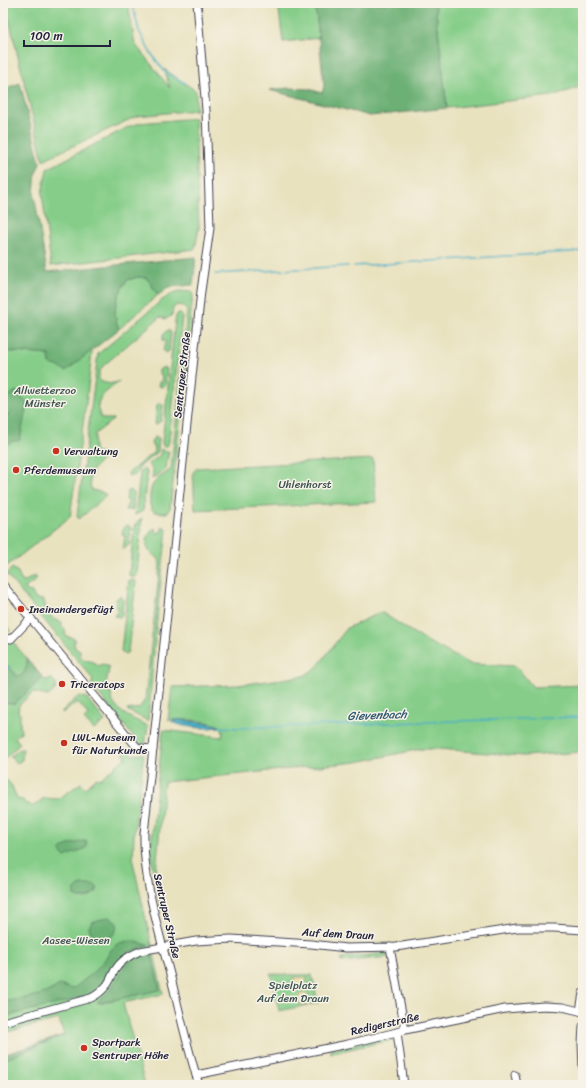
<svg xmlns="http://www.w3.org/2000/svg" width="586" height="1088" font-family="Sriracha,sans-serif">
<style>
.green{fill:#85cd88;stroke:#547862}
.forest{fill:#6cb074;stroke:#476958}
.sand{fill:#eeda9e;stroke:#887e6c}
.water{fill:#44adc4;stroke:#336880}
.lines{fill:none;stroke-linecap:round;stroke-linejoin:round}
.stream{stroke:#44adc4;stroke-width:1.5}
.minor-casing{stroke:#403f4f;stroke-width:9}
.minor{stroke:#fff;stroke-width:7}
.poi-dot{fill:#c8321e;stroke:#f7f3e8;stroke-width:1.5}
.labels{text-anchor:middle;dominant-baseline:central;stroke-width:3;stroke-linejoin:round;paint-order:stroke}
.street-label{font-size:11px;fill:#22223b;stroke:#f7f3e8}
.park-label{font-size:11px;fill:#405552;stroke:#f7f3e8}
.poi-label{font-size:11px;fill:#22223b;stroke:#f7f3e8;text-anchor:start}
.water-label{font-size:12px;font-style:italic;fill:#305a72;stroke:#f7f3e8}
</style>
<rect width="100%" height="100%" fill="#f7f3e8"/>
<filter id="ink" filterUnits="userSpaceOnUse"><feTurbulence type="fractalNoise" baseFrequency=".025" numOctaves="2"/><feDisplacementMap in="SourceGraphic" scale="8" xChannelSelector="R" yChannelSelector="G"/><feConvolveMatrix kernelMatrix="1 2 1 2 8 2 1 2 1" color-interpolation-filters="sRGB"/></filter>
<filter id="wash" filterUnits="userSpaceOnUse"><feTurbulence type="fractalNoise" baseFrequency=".012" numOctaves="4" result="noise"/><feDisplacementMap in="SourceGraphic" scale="16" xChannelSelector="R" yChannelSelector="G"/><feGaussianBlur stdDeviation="0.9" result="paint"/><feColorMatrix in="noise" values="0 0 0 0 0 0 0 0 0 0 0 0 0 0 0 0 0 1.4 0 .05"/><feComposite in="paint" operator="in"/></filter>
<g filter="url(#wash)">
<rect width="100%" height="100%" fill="#e9e2bf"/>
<g class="green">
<polygon points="5,3 128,3 135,44 170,88 164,69 196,91 196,110 137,116 43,160"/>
<polygon points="278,3 315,3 319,38 283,42"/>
<polygon points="435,3 583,3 583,86 552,96 447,108"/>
<polygon points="195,118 199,228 195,249 51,266 42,193 47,169 128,127 140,123"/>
<path d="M 138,277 L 147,278 L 158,295 L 119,329 C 111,312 117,295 127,280 Z"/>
<path d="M 179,291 L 192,292 L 193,293 L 180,422 L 170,508 L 167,513 C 151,513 149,510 150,495 C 151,490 151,486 154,483 C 158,477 166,474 171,469 L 187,311 L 183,306 L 177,305 L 173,308 L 172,315 L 166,319 L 160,317 L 103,366 L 99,372 L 99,380 C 107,385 112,384 120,381 C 107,392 91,399 101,417 L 104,419 L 114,419 L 95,434 L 94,449 L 97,453 L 108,455 C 97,464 85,473 92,490 L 104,493 L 106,496 L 79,519 L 77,516 L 98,354 L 161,301 L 173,293 Z"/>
<polygon points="178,313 182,315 182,317 169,441 168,445 166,447 163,446 162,443 175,321 176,316"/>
<polygon points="95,325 87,396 70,517 3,569 3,351 49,355"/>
<polygon points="168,330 171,332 169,351 166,353 163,351 166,341 163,341 163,334"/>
<polygon points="163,367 166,368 167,370 165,385 162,387 158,386 159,382 161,382 162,375 159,374 159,370"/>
<polygon points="160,402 163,405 161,421 155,425 157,405"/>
<polygon points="154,437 159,438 158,452 139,467 137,473 134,476 129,476 128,473 154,452 155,446 152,446 151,443"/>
<polygon points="161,449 166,452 169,451 166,469 152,479 153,470 148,465 160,455"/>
<polygon points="373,459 376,502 195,510 193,472 197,468"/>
<polygon points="143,469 147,472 143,511 135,515 140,474 141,470"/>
<polygon points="130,490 134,493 133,510 125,510 129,501 126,500 127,492"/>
<polygon points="142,518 137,575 133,578 129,575 134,529 137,522"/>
<polygon points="127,525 131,528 129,545 123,549 125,536 122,535 123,528"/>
<path d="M 162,527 L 165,527 L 167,529 L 158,607 L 148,721 L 127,710 L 139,708 L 145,700 L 160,565 L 159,559 C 157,557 153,555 151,553 C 143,546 147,533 155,528 L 157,533 L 162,531 Z"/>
<path d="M 12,568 L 18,572 L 21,580 L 24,582 L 34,576 L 36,577 L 36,580 L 25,588 L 27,591 L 32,592 L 35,599 L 44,600 L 46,609 L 50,610 C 50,619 54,620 62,622 L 61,625 L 65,629 L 66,636 L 75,639 L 74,645 L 76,649 L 80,650 L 80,655 L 82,659 L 94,662 L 98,666 L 103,664 L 108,666 L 109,669 L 105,690 L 111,692 C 110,711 133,718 148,726 L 145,745 L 139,744 L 91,684 L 93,681 L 88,673 L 6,574 Z"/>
<polygon points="129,580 136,581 128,652 125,654 121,651"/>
<polygon points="120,596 123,600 122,615 120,617 114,616 118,611 119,608 115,607 116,599"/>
<path d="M 381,612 L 423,639 L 470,664 L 516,666 L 533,687 L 583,685 L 583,752 L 523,756 L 439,749 L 421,749 L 357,762 L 164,782 L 156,872 L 162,909 L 161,909 L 152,865 L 151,844 L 163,730 L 222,737 L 223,731 L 220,726 C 205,720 185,719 168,720 L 172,687 L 238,685 L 304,676 L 317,667 L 347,628 Z"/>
<polygon points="3,627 8,627 10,630 7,635 45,680 52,679 57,684 55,690 48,696 34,693 34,691 19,705 18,712 20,714 20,724 21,732 15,737 20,744 3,760"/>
<polygon points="79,696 84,698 86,697 105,721 94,730 84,719 88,715 78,702 62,713 63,710"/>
<polygon points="20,749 23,749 22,760 17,763 10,757"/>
<polygon points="128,750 132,755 144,754 134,835 133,862 163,994 123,1003 145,1085 3,1085 3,1060 64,1035 59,1019 3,1033 3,779 4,780 6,779 12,786 17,799 23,800 27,805 29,803 32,807 44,798 58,799 81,783 85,788 97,778 100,779 126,757 123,754"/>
<polygon points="385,953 388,957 342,962 341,960 342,958"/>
<polygon points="271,974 312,975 318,1003 279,1011"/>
<path d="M 528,1009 C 541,1009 570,1006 579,1016 L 555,1013 L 528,1013 Z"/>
<polygon points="391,1036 392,1040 331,1053 331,1049"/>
</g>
<g class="forest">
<polygon points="315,3 435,3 447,108 370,116 269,90 289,88 309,89 322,93 324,86"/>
<path d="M 20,83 L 40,163 L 36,173 L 34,194 L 47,272 L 196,257 L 193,285 L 170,287 L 158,295 L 147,278 L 138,277 L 127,280 C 117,295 111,312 119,329 L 66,371 L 57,366 L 50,364 L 49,355 L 3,351 L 3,89 Z"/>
<polygon points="16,391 27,404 20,440 18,441 13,441 8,444 6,442 3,442 3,417 6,415 8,416 12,412 8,415 3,415 3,394 6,398"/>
<path d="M 27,659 L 43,678 L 14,704 L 8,703 L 4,700 L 3,670 L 8,665 L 17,676 L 21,676 C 26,671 27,666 27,659 Z"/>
<path d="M 83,841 L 86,841 L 87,845 L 86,848 L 65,857 L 60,852 C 63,844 75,844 83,841 Z"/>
<path d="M 82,885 L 95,885 L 97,887 L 97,891 C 90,897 82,901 74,896 C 74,890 76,887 82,885 Z"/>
<path d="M 108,917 L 112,918 L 117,924 C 117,942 93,944 89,927 L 92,922 Z"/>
<path d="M 132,941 L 149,945 L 129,952 L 113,968 L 106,985 L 90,996 L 3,1017 L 3,1002 C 21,998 45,997 59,985 L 73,989 C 83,981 93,973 101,964 C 114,950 110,942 132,941 Z"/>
<path d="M 151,953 L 160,990 L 99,1003 L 97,1002 C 102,997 109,992 113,986 C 126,968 126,956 151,953 Z"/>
<polygon points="64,1035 3,1060 3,1055"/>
</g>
<g class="sand">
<path d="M 294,977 L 307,978 C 306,984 304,986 299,988 L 294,985 Z"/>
<circle cx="304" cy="999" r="6"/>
</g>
<path class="water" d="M 180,720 L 212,724 L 220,727 C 205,729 186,728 172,722 L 172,721 Z"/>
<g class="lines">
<g class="stream">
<polyline points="132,3 139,31 150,52 165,72 185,83"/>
<polyline points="354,266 583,251"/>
<polyline points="215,274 348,266"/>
<polyline points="3,666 10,668"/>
<polyline points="219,727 238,728 583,717"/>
</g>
</g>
</g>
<g filter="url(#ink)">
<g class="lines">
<g class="minor-casing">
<g id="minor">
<path d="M 197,3 L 206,110 L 210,228 L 201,291 L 144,834 C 143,881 159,932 171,978 C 180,1014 188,1050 199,1085"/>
<polyline points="3,585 136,746 139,748 153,749"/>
<polyline points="3,638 11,639 31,618"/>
<polyline points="390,947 405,1030"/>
<polyline points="580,1011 583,993"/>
<path d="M 3,1022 L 91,998 C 97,995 102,991 106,986 C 110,982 112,975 115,970 C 121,960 130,955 140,951 L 196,941 L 231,939 L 311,944 L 346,948 L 396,947 L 517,928 L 554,928 L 583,930"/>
<polyline points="583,1026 582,1044 583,1068"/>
<polyline points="397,1032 404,1085"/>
<polyline points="196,1075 348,1044 405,1030 505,1009 544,1006 563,1007 583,1012"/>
<polyline points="515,1075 517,1085"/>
</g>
</g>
<use href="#minor" class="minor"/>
</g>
</g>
<g class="poi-dot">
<circle cx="56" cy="451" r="4"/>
<circle cx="16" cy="470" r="4"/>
<circle cx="21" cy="609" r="4"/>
<circle cx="62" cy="684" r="4"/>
<circle cx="64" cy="743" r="4"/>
<circle cx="84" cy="1048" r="4"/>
</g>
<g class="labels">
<g class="street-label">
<text transform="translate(182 375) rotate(-84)">Sentruper Straße</text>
<text transform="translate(167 916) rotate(77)">Sentruper Straße</text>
<text transform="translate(338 934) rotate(3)">Auf dem Draun</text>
<text transform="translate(385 1024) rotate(-13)">Redigerstraße</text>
</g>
<g class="park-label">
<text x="45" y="390">Allwetterzoo<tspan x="45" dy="13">Münster</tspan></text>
<text x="305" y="484">Uhlenhorst</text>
<text x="76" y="940">Aasee-Wiesen</text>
<text x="293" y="985">Spielplatz<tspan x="293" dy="13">Auf dem Draun</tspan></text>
</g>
<g class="poi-label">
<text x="64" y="451">Verwaltung</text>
<text x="24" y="470">Pferdemuseum</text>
<text x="29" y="609">Ineinandergefügt</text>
<text x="70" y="684">Triceratops</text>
<text x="72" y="737">LWL-Museum<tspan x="72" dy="13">für Naturkunde</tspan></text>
<text x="92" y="1042">Sportpark<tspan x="92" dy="13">Sentruper Höhe</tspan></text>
</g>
<g class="water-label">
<text transform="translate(377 715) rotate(-2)">Gievenbach</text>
</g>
</g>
<rect width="586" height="1088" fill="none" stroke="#f7f3e8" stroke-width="16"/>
<path d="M24 40v6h86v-6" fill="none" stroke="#22223b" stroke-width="2"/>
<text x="30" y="40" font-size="12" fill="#22223b" stroke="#f7f3e8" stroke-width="3" paint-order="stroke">100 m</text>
</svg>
